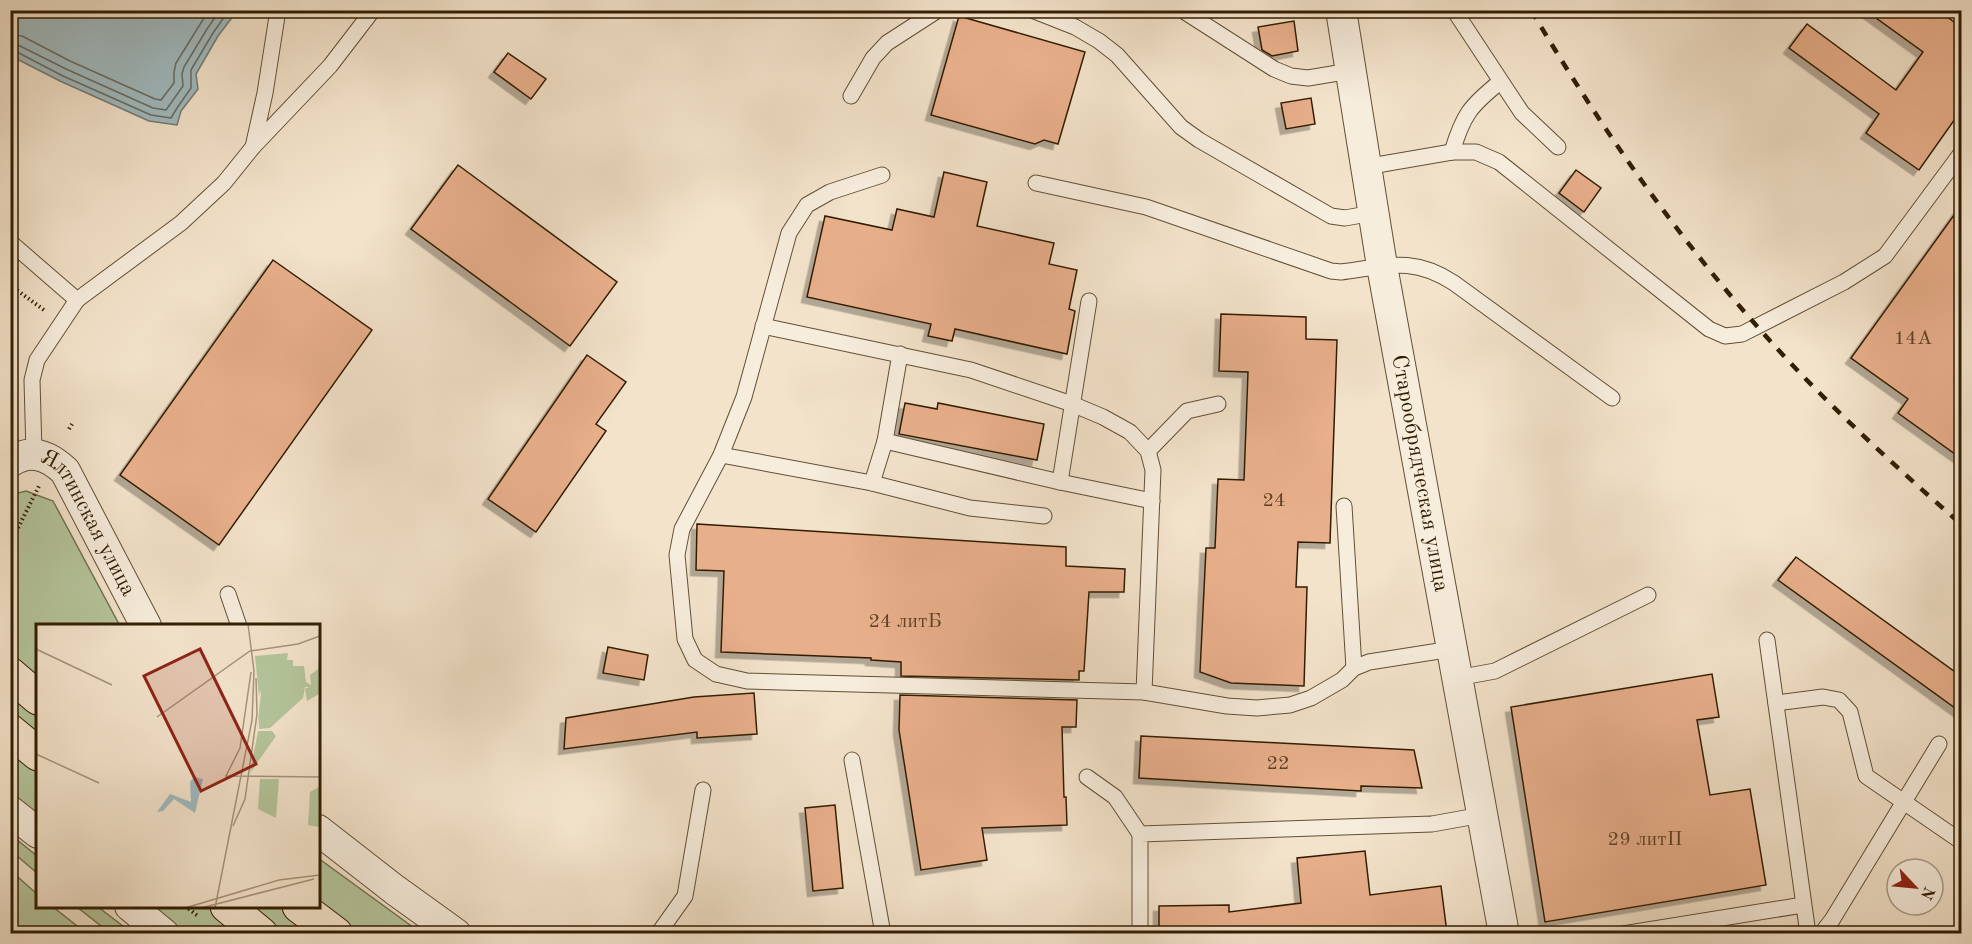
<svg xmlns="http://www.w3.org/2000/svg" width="1972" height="944" font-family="'Old Standard TT',serif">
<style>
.green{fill:#b5c59c;stroke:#747250;stroke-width:1.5}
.water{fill:#a0bbc1;stroke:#747c75;stroke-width:1.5}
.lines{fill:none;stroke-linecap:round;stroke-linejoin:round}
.shore{stroke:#696c62;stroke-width:1.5}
.building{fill:#e8af8b;stroke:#321e03;stroke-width:1.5;filter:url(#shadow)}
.lane-casing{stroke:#624f35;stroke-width:17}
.street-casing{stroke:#624f35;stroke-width:32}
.primary-casing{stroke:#321e03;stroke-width:35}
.path{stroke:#321e03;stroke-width:4;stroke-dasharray:1.5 3;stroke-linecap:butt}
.lane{stroke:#f7eddd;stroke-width:15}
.street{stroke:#f7eddd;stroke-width:30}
.primary{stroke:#f3e3cb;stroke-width:33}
.rail{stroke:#321e03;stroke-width:4.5;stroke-dasharray:10 10;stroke-linecap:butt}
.labels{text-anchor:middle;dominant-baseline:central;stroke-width:5;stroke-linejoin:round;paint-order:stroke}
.number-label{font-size:20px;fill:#604225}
.street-label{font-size:22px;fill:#321e03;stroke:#f7eddd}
.inset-road{fill:none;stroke:#a6947b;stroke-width:1.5}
.view{fill:#8f2418;fill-opacity:0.15;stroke:#8f2418;stroke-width:3}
.inset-edge{fill:none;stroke:#321e03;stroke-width:3}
</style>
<defs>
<filter id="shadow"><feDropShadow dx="-5.5" dy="5.5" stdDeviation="0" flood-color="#0004"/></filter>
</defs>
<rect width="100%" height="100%" fill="#f3e3cb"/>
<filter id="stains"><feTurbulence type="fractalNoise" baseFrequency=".00333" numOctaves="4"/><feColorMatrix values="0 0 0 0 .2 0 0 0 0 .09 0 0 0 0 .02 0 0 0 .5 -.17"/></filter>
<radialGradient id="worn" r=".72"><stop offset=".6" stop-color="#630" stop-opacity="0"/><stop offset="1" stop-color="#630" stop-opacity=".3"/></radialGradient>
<g class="green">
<polygon points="26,491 53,501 120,626 38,626 37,818 11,796 10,495"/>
<polygon points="10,834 37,856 37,873 11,851"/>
<polygon points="318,858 421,933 181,933 148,907 318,906"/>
<polygon points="11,871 37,894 38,906 53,907 86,933 11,933"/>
<polygon points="77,907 98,907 132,933 110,933"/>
</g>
<polygon class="water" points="10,11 11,10 237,11 218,36 196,74 198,89 181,111 177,125 149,121 60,81 11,56"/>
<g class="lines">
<g class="shore">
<polyline points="10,34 22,36 70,61 155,99 161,100 174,83 174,72 176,63 209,10"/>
<polyline points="10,43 18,45 66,69 153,108 166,110 183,86 182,74 184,67 207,29 220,10"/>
<polyline points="10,51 15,51 63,76 151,115 171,118 177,108 191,88 191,70 213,33 229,10"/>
</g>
</g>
<g class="building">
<polygon points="1865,10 1938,10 1962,28 1962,109 1919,170 1866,133 1879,114 1789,48 1807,24 1896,90 1923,52"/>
<polygon points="959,16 1085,52 1058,144 1044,140 1035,144 931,115"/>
<polygon points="1294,21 1298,51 1272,56 1262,50 1258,27"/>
<polygon points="508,53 546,79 531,99 494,72"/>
<polygon points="1311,98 1315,124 1286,129 1281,103"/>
<polygon points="458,165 617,282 570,346 411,229"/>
<polygon points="1576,170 1601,188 1584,212 1559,193"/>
<polygon points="944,172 987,182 977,226 1054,243 1049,264 1077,270 1069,309 1075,311 1067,354 955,329 952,341 928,336 931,324 807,297 825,216 892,230 897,209 934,217"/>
<polygon points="1962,204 1962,459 1898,413 1908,399 1851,358"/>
<polygon points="273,260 372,330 219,545 120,475"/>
<polygon points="1221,314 1306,317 1306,339 1337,340 1330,543 1298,542 1296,587 1307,587 1304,686 1231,683 1200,672 1206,548 1215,548 1218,479 1244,480 1248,372 1219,371"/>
<polygon points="587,355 626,382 596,424 606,431 536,532 488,499"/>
<polygon points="905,403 937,409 938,403 1044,424 1037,460 899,434"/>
<polygon points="697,524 1066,547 1066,566 1125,569 1124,592 1089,592 1084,671 1079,671 1079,680 901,676 901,662 871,660 871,658 721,652 724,571 696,570"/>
<polygon points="1796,557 1962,677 1962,713 1778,580"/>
<polygon points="608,647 648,655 644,680 603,673"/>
<polygon points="1712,674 1719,717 1697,720 1710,795 1750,789 1766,885 1545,922 1511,707"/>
<polygon points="754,693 757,734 697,738 697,732 564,749 566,718 694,697"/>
<polygon points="900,695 1077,700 1076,727 1062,727 1064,797 1066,797 1067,825 982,828 987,860 921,870 899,730"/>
<polygon points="1141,736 1414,750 1422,788 1361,786 1361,791 1139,778"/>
<polygon points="835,805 843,888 813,891 805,808"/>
<polygon points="1365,851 1370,895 1441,886 1447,933 1159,933 1159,906 1229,905 1229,912 1301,903 1297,858"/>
</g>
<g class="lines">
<g class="lane-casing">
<g id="lane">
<polyline points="1032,10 1075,27 1099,41 1117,55 1181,127 1199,140 1331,216 1345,218 1373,213"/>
<polyline points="1182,10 1274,69 1291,76 1308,78 1350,71"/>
<polyline points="1454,10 1522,113 1558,147"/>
<polyline points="851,96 873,58 887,43 938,10"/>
<polyline points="253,147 265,93 278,10"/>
<path d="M 1452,152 C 1463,115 1470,106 1500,82"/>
<polyline points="1365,167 1452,152 1476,152 1499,162 1709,329 1725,336 1742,334 1844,282 1885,256 1962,152"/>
<polyline points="882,175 830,192 807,205 789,233 744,397 721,455 682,529 677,555 685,639 695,660 716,674 747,681 1144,692 1227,706 1257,708 1290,705 1311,698 1342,680 1354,668 1369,662 1452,649"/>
<path d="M 1036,183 L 1146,207 L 1331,271 L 1341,272 C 1387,266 1413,256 1454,283 L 1612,398"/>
<polyline points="10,242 77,300 37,360 32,380 34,453"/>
<polyline points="77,300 181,223 224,183 253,147 330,66 373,10"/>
<polyline points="763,326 971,370 1072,404 1103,417 1130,432 1148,451 1153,470 1144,692"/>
<polyline points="885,441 1060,482 1152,501"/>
<polyline points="1148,451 1187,411 1218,404"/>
<polyline points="721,455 872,483 970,508 1044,516"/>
<polyline points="1060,482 1089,301"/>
<polyline points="872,483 885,441 900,354"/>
<polyline points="1344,506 1354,668"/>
<polyline points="228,594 239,626"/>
<polyline points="1767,640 1808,934"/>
<polyline points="1457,678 1495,671 1648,595"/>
<polyline points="1776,703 1823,697 1839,700 1850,712 1866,776 1962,842"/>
<polyline points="852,760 883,934"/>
<polyline points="1087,777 1115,797 1140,834"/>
<polyline points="658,934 685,896 703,790"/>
<polyline points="1140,934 1140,834 1432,824 1482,815"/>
<polyline points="1623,934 1803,905"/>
<polyline points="1821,934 1832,920 1939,744"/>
</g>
</g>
<g class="street-casing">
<g id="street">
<path id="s1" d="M 1341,10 L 1382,266 L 1504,934"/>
<path id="s2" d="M 10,462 C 31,448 49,456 65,471 L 146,626"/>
<polyline points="10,811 38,833"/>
<polyline points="318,830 395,890 456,934"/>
<polyline points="130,906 164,934"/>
</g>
</g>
<g class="primary-casing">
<g id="primary">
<polyline points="10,674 38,698"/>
<polyline points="10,731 38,754"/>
<polyline points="227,906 261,934"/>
<polyline points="299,906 336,934"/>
</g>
</g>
<g class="path">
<polyline points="10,285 44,310"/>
<polyline points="69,429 72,424"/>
<polyline points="10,544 39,486"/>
<polyline points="185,906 198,916"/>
</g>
<use href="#lane" class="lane"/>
<use href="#street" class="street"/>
<use href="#primary" class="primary"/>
<path class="rail" d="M 1531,10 C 1608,140 1695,263 1799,372 C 1851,426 1906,476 1962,525"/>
</g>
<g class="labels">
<g class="number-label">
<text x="1913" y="339">14А</text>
<text x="1274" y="501">24</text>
<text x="905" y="622">24 литБ</text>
<text x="1278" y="764">22</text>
<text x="1645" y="840">29 литП</text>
</g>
<g class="street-label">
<text stroke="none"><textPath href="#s1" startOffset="470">Старообрядческая улица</textPath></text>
<text stroke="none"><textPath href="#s2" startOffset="117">Ялтинская улица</textPath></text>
</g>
</g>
<g transform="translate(36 624)">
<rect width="284" height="284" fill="#f3e3cb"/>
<path d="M 252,29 L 251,36 L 257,36 L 257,42 L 268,42 L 270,58 L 275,61 L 274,51 L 282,45 L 283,33 L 283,70 L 271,77 L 269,65 L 273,63 L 269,63 L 267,74 L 234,104 L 223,105 L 223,93 L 221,105 L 225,69 L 224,66 L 223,73 L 219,32 ZM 222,107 L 236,107 L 240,112 L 214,149 ZM 224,155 L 243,155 L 240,194 L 222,185 ZM 283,163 L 284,163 L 283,203 L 272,201 L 274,168 Z" fill="#b5c59c"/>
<path d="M 158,153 L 167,155 L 159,189 L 138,175 L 127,187 L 121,188 L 134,170 L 155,178 L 154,158 Z" fill="#a0bbc1"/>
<path class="inset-road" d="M 0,25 L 76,61M 215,48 L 204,124 L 190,152 L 284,153M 121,93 L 214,27 L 262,20 L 284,12M 0,130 L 63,159M 197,202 L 209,175 L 221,90 L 220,54M 149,284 L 243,256 L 284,251M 165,284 L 278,255M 179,284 L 216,96 L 218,47 L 212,0"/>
<path class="view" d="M 164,25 L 220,140 L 165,167 L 108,52 Z"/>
<rect width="284" height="284" class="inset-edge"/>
</g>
<rect width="1972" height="944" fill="none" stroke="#f3e3cb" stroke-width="36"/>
<rect x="12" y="12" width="1948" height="920" fill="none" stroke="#321e03" stroke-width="3"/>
<rect x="18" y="18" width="1936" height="908" fill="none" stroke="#321e03" stroke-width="1.5"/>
<g transform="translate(1915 887) rotate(116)"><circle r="28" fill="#f7eddd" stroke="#a89a86" stroke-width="1.5"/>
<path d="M0-4.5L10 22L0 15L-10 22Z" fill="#8f2418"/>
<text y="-9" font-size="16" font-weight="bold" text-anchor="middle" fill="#321e03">N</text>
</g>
<rect width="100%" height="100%" filter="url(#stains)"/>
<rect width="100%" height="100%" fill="url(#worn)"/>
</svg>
